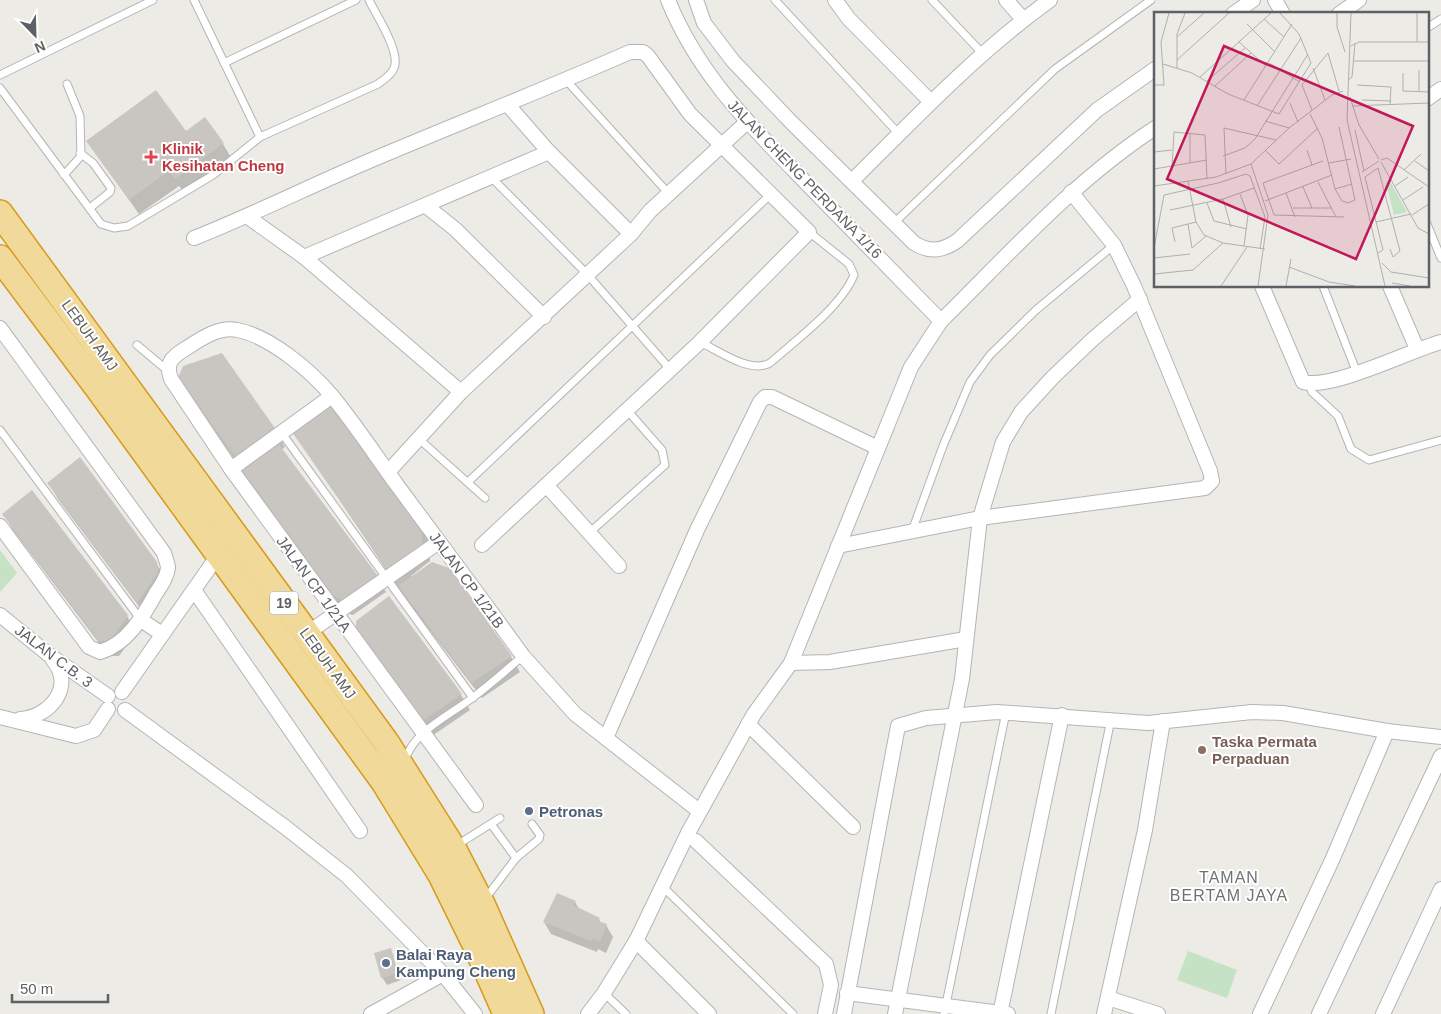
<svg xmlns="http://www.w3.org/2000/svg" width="1441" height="1014" font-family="Helvetica,sans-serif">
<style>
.green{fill:#c5e2c4}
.shadow{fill:#0003}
.building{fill:#c9c6c2}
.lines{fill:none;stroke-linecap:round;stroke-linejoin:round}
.lane-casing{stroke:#b2b5b8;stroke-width:9}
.street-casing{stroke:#b2b5b8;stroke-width:16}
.highway-casing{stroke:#d89a1b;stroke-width:28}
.lane{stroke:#fff;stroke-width:7}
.street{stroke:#fff;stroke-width:14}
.highway{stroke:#f1d999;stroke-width:25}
.health-dot{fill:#e0444e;stroke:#fff;stroke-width:2}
.education-dot{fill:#8d6e63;stroke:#fff;stroke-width:2}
.service-dot{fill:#5c6f8a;stroke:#fff;stroke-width:2}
.labels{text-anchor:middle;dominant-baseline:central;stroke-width:4;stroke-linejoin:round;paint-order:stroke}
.shield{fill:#fff;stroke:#8e9092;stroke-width:1}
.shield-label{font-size:14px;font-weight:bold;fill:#5d6064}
.health-label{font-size:15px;font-weight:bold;fill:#be3a42;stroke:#fff;text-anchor:start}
.street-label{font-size:15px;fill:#5d6064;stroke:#fff}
.education-label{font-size:15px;font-weight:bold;fill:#785e54;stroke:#fff;text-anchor:start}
.service-label{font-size:15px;font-weight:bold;fill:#4e5e75;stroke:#fff;text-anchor:start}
.neighbourhood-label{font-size:16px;letter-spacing:1px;fill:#6e7276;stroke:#fff}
.inset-road{fill:none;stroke:#afafad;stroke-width:1}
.view{fill:#c2185b;fill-opacity:0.15;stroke:#c2185b;stroke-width:2.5}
.inset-edge{fill:none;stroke:#5d6064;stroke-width:2.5}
</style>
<rect width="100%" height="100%" fill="#edebe5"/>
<g class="green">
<polygon points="0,550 17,573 0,592"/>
<polygon points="1188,951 1237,970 1227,998 1177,980"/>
</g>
<g class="shadow">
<polygon points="186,133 223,144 232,159 185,193 179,186 139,214 88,142"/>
<polygon points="179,378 276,431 285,447 281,450 377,577 386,592 353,615 337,610"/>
<polygon points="294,432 421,528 430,544 430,561 411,576 511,657 520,672 482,698 408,602"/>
<polygon points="49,483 156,563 166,579 147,617 58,499"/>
<polygon points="4,514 127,616 136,632 119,656 109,656 13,530"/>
<polygon points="389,598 461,695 470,710 429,738 367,655"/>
<polygon points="575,902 579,909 599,919 601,923 606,925 613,937 606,953 598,949 597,952 551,934 544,922"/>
<polygon points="390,950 394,956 392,956 398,979 401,980 387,985 382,977"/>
</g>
<g class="building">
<polygon points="156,90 186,131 205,117 224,143 175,179 169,171 129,200 86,141"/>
<polygon points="222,353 277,431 238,460 178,378 183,366"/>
<polygon points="331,406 422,527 422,545 388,570 292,432"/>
<polygon points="277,442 378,576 344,600 327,594 240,470"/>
<polygon points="80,457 157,562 158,573 137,603 47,483"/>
<polygon points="32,490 128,615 110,641 99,641 2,514"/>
<polygon points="432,562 449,568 512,656 472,683 398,586"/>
<polygon points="389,596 462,694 419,723 356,639 356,621"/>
<polygon points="557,893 576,901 573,905 600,918 598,921 607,924 600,942 592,938 591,941 543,922"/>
<polygon points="391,948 398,973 381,978 374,953"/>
</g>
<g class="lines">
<g class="lane-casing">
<g id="lane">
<polyline points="194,0 260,137"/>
<polyline points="775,0 899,134"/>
<polyline points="932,0 984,55"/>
<polyline points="1427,28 1441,19"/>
<polyline points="224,63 356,0"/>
<polyline points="0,75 153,0"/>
<polyline points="566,80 669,194"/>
<path d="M 0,88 L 101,224 L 114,228 L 128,226 L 213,175 L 260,137 L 378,84 C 384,79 391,76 394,68 C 401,52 376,15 369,0"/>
<polyline points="80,153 93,163 111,188 110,192 90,208"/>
<polyline points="64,175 81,156 80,116 67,84"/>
<polyline points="491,177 587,274 670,369"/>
<polyline points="894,223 1055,69 1151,0"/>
<polyline points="1427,224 1441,258"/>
<polyline points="1323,286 1357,373"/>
<path d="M 700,342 C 719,351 750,374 770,363 C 796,340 841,307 854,275 L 849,264 L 809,232"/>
<polyline points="137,345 168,371"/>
<polyline points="1309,384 1312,392 1338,416 1351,449 1369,460 1441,440"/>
<polyline points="0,430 141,620"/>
<polyline points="281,432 473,698"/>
<polyline points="419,439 485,498"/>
<polyline points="468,482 770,195"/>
<polyline points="912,531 943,446 970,382 990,355 1036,310 1114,245"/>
<polyline points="589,533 665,465 662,450 627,410"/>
<path d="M 405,760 C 414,731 449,716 472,698 C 490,685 506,670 523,656"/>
<polyline points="491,824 516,858"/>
<polyline points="457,845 500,818"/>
<polyline points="661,885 793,1014"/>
<polyline points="485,899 516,858 539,839 540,835 532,824"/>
<polyline points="604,993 626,1014"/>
<polyline points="944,1014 1006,712"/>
<polyline points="1051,1014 1111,719"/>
</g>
</g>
<g class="street-casing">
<g id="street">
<path d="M 668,0 C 699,77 755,130 811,188 C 855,233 898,277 941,321"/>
<path d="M 696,0 L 704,23 L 733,61 L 791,122 L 914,243 C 930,253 942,251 957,241 L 1097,110 L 1155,69"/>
<polyline points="835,0 849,19 931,102"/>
<polyline points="1006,0 1023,19"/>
<polyline points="1275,0 1283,14"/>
<polyline points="1233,14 1253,0"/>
<polyline points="1339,14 1359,0"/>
<polyline points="1427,99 1441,89"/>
<polyline points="508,105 549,152 631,234"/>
<path d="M 852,181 C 915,118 978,52 1050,0"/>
<polyline points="426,206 455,229 544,317"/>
<polyline points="248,217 304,257 461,392"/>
<path d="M 194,238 C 257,213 318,182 381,156 C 464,121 548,88 630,52 L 643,52 L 648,56 L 690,114 L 809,232 L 700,342 L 482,545"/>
<polyline points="304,257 549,152"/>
<path d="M 1262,286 L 1303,382 C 1332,390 1409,351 1441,342"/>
<polyline points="1390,286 1417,349"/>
<path d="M 0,328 L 164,553 C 165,557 168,564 168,568 C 167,577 161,586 156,593 C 143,617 127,644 100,652 L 89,647 L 0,526"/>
<polyline points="231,469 332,396"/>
<polyline points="388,472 461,392 631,234 650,211 747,122"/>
<polyline points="547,486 619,566"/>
<polyline points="838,546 980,518 1205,488 1212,481 1210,471 1134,286 1114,245 1071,192"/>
<polyline points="194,590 360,831"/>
<polyline points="0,615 48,654 108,696"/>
<polyline points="141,620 162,634"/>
<polyline points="306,634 439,542"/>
<polyline points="791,663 830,662 966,639"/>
<polyline points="122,692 219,554"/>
<polyline points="125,710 285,827 347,876 443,974 475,1014"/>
<polyline points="0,717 76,736 94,730 108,709"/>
<path d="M 20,719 C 50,717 75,687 53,660"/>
<polyline points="748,724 853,827"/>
<polyline points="606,738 697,530 760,402 765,397 772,397 878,448"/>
<path d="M 476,805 L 231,469 L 171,379 C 165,363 172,357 185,349 C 199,340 218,326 237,330 C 270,336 311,371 332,396 C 355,424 376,456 397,485 C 439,542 482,599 523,656 L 575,714 L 699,811"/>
<polyline points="696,841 826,964 831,985 825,1014"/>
<polyline points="636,941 709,1014"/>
<polyline points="847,993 1008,1014"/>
<polyline points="1108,998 1158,1014"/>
<polyline points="371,1014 443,974"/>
<path d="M 588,1014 L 604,993 L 636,941 L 688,833 L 754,714 L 791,663 L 911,367 L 941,321 C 1009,254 1074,181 1155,128"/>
<polyline points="844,1014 898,726 926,718 997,712 1148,723 1252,712 1283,713 1387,731 1441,737"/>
<polyline points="895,1014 962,679 980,518 1003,442 1021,412 1053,377 1093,339 1140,299"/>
<polyline points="1000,1014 1062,715"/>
<polyline points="1104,1014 1145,830 1163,721"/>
<polyline points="1260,1014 1333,858 1387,731"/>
<polyline points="1319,1014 1441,756"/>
<polyline points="1383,1014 1441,889"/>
</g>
</g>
<g class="highway-casing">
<g id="highway">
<polyline points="0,213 386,742 453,848 482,904 531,1014"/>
<polyline points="0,258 97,387 384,782 441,875 476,946 506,1014"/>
</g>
</g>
<use href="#lane" class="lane"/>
<use href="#street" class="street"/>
<use href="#highway" class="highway"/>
</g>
<path class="health-dot" d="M148.5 149.5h5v5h5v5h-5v5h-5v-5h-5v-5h5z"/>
<circle class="education-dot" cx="1202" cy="750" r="5"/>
<g class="service-dot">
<circle cx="529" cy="811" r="5"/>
<circle cx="386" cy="963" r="5"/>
</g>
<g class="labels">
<rect class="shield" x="270" y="591.5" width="28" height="23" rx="4"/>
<g class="shield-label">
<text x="284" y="603">19</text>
</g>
<g class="health-label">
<text x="162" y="148">Klinik<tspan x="162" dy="17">Kesihatan Cheng</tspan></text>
</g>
<g class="street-label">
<text transform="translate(805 179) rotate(46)">JALAN CHENG PERDANA 1/16</text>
<text transform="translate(90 335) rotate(54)">LEBUH AMJ</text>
<text transform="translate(467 580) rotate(54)">JALAN CP 1/21B</text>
<text transform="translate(314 584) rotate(54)">JALAN CP 1/21A</text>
<text transform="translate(54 656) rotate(37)">JALAN C.B. 3</text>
<text transform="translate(328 663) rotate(54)">LEBUH AMJ</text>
</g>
<g class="education-label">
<text x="1212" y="741">Taska Permata<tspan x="1212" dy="17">Perpaduan</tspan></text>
</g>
<g class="service-label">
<text x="539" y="811">Petronas</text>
<text x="396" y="954">Balai Raya<tspan x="396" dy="17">Kampung Cheng</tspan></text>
</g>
<g class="neighbourhood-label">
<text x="1229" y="877">TAMAN<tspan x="1229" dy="18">BERTAM JAYA</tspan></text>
</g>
</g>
<g transform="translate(1154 12)">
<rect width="275" height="275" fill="#edebe5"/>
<path d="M 236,169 L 253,200 L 240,203 L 232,171 Z" fill="#c5e2c4"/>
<path class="inset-road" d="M 183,1 L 183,15 L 191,40M 197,1 L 193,108 L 231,274M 263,1 L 263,30M 110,7 L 130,25M 93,12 L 121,40M 23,25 L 50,1M 85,30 L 112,54M 197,34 L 205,30 L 275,30M 23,48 L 75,1M 199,49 L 275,49M 115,51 L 146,70M 9,52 L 38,61 L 74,82 L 125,102 L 157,51 L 145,22 L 126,1M 23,56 L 23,22 L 31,1M 159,56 L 171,88M 265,58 L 265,80M 249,61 L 249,79 L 275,80M 46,65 L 117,1M 194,68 L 198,65 L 201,31M 53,69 L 91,36M 0,73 L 10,73 L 7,30 L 15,1M 203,73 L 237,75 L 236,93M 61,74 L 97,41M 196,85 L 205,113 L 225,147M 90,88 L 138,12M 208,88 L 237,89M 136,91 L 144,110M 103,94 L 147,26M 198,94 L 275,91M 158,98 L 148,73 L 174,41 L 185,79M 156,102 L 168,126 L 181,177 L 188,189 L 194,191 L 201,188 L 185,115M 111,109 L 135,116M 201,118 L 210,159M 36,122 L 36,151M 153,138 L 158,153M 112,139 L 125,152 L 164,116M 0,140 L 18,138M 69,144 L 91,136 L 101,127 L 154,42M 227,148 L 233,146 L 275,175M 169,149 L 109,171 L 120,203 L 190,205M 261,149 L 275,159M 227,150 L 264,216 L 275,222M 175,151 L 197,147M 97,152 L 114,203 L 104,274M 18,155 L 20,120 L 51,123 L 53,167M 0,157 L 53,148M 250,158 L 267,142M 208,160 L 225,149M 72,162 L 70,116 L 122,128M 34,169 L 42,210 L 50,223 L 69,231 L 111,237M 164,170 L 182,205M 0,174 L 62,165 L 97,152 L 135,116 L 178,83 L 189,79M 241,174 L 254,165M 149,175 L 158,196M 181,177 L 198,172M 132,181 L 141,205M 86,182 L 94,203 L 90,234M 69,187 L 77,215M 249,188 L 269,175M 111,189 L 178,163M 53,191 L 60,209 L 93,217M 139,196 L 177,196M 16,198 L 69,187 L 100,176M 258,203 L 275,192M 222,210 L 257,202M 34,212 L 38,236 L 52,224M 21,230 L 18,216 L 42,210M 0,236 L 10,183 L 64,171 L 92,162 L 96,164 L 111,205 L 106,237M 224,241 L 229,238 L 211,165 L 224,156 L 246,239 L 239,245 L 236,237M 0,246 L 36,242M 228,251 L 237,260 L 275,266M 135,255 L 175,270 L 201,274M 0,262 L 39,258 L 69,231M 238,271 L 256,274M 67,274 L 93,235M 132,274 L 137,247"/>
<path class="view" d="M 70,34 L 259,114 L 202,247 L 13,167 Z"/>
<rect width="275" height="275" class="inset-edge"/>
</g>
<g transform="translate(35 35) rotate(157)" stroke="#ffffff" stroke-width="4" paint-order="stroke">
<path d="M0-4L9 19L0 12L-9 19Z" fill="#5d6064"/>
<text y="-8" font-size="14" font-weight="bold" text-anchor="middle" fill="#5d6064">N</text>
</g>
<path d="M12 994v8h96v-8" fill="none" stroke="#5d6064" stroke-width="2.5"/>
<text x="20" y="994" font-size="15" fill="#5d6064" stroke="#ffffff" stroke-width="4" paint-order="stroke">50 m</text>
</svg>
